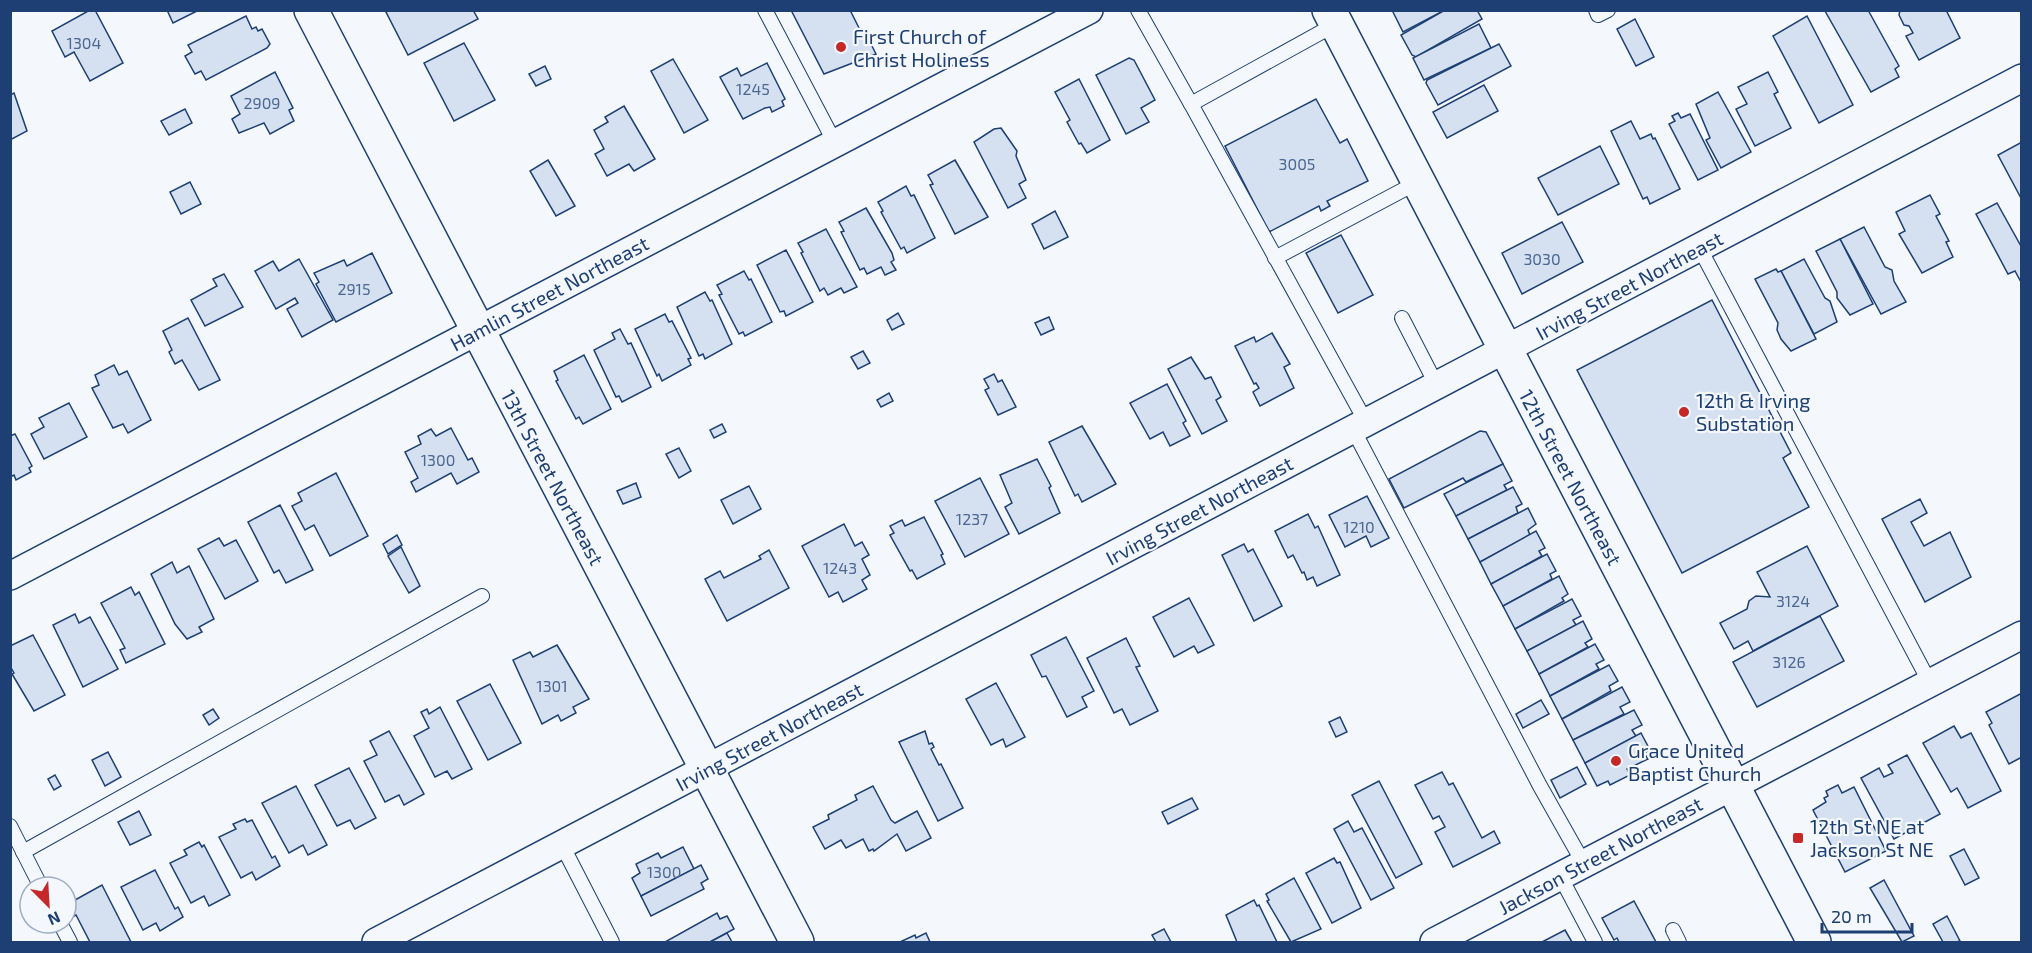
<svg xmlns="http://www.w3.org/2000/svg" width="2032" height="953" font-family="'Exo 2',sans-serif">
<style>
.building{fill:#d5e0f0;stroke:#1d3f73;stroke-width:1.5}
.lines{fill:none;stroke-linecap:round;stroke-linejoin:round}
.lane-casing{stroke:#1d3f73;stroke-width:16}
.street-casing{stroke:#1d3f73;stroke-width:30}
.secondary-casing{stroke:#1d3f73;stroke-width:36}
.lane{stroke:#f4f7fb;stroke-width:14}
.street{stroke:#f4f7fb;stroke-width:27}
.secondary{stroke:#f4f7fb;stroke-width:33}
.poi-dot{fill:#c62828;stroke:#f4f7fb;stroke-width:2}
.labels{text-anchor:middle;dominant-baseline:central;stroke-width:4.5;stroke-linejoin:round;paint-order:stroke}
.number-label{font-size:16px;fill:#4b6792}
.poi-label{font-size:20px;fill:#1d3f73;stroke:#f4f7fb;text-anchor:start}
.street-label{font-size:20px;fill:#1d3f73;stroke:#f4f7fb}
</style>
<rect width="100%" height="100%" fill="#f4f7fb"/>
<g class="building">
<polygon points="90,10 95,10 123,63 90,81 74,52 65,57 52,31"/>
<polygon points="167,10 199,10 173,23"/>
<polygon points="390,10 473,10 478,19 408,55 386,12"/>
<polygon points="791,10 850,10 865,40 868,38 876,54 824,74"/>
<polygon points="1392,10 1445,10 1403,32"/>
<polygon points="1445,10 1477,10 1482,19 1416,57 1412,55 1401,35"/>
<polygon points="1868,10 1899,66 1895,69 1899,77 1871,92 1825,11"/>
<polygon points="1900,10 1946,10 1960,38 1919,60 1906,36 1913,33 1909,26 1904,25 1899,15"/>
<polygon points="246,16 252,29 256,27 258,31 262,29 270,44 267,48 206,80 201,71 195,74 185,56 192,52 188,45"/>
<polygon points="1807,16 1853,105 1819,123 1773,36"/>
<polygon points="1635,19 1654,57 1636,66 1617,29"/>
<polygon points="1479,24 1491,48 1424,80 1413,58"/>
<polygon points="464,43 495,100 454,121 424,63"/>
<polygon points="1499,44 1511,66 1438,105 1426,83 1427,80"/>
<polygon points="1129,58 1134,60 1155,100 1141,108 1149,122 1126,134 1096,75"/>
<polygon points="673,59 708,120 684,133 651,71"/>
<polygon points="767,63 785,99 782,101 784,106 772,112 770,107 765,108 743,119 720,77 737,68 741,76"/>
<polygon points="545,66 551,79 536,86 529,74"/>
<polygon points="275,72 293,108 289,110 294,121 270,134 264,123 239,133 232,119 240,114 231,96"/>
<polygon points="1768,72 1778,92 1774,94 1791,128 1755,146 1736,109 1747,104 1738,87"/>
<polygon points="1079,79 1110,140 1087,153 1081,143 1079,144 1067,122 1070,120 1055,92"/>
<polygon points="1484,85 1498,111 1447,138 1433,112"/>
<polygon points="1718,92 1751,152 1721,168 1706,140 1710,138 1696,104"/>
<polygon points="14,93 27,131 10,140 10,95"/>
<polygon points="1316,99 1340,143 1347,139 1368,181 1327,201 1330,206 1321,211 1319,206 1269,232 1225,146"/>
<polygon points="624,106 655,159 634,171 629,164 607,176 595,154 604,149 594,130 608,122 605,117"/>
<polygon points="185,109 192,123 169,135 161,121"/>
<polygon points="1678,113 1681,118 1690,114 1718,170 1698,180 1669,124 1675,121 1672,116"/>
<polygon points="1631,121 1640,139 1651,134 1653,139 1655,138 1680,189 1650,204 1647,197 1643,199 1611,131"/>
<polygon points="1001,128 1017,151 1016,156 1026,180 1019,184 1026,198 1008,208 974,142 994,129"/>
<polygon points="2022,142 2022,200 1998,155"/>
<polygon points="1600,146 1619,184 1558,215 1538,178"/>
<polygon points="548,160 575,206 556,216 530,171"/>
<polygon points="955,160 988,217 955,234 930,185 933,184 928,175"/>
<polygon points="190,182 201,204 181,214 170,192"/>
<polygon points="906,186 911,196 914,195 935,238 907,253 904,247 901,249 881,212 883,211 878,202"/>
<polygon points="1930,195 1940,214 1936,216 1949,241 1946,242 1953,257 1922,273 1899,234 1905,231 1896,212"/>
<polygon points="1997,203 2022,248 2022,284 2015,271 2008,274 1976,214"/>
<polygon points="866,208 892,253 894,260 891,262 896,270 885,275 881,267 867,274 864,268 860,270 841,232 844,231 839,222"/>
<polygon points="1055,211 1068,237 1044,249 1032,224"/>
<polygon points="1562,222 1583,262 1522,294 1502,253"/>
<polygon points="1864,227 1885,267 1892,270 1894,281 1906,302 1881,314 1840,239"/>
<polygon points="826,229 857,287 844,293 841,288 828,295 824,288 820,291 801,253 803,252 798,243"/>
<polygon points="1341,235 1373,295 1338,313 1306,253"/>
<polygon points="1840,239 1873,304 1850,315 1837,298 1837,292 1816,251"/>
<polygon points="786,250 813,302 786,316 784,311 780,312 757,265"/>
<polygon points="372,253 392,293 336,322 316,284 319,282 314,273 344,260 347,266"/>
<polygon points="299,259 333,320 302,337 287,309 298,303 295,298 276,309 255,271 273,261 279,271"/>
<polygon points="1804,259 1825,298 1830,301 1837,322 1814,334 1781,271"/>
<polygon points="1776,269 1778,272 1781,271 1816,339 1791,351 1781,339 1777,330 1778,323 1755,279"/>
<polygon points="744,271 749,280 751,279 772,322 745,336 743,332 739,334 719,295 722,294 717,285"/>
<polygon points="224,274 243,307 205,326 191,300 217,286 213,279"/>
<polygon points="705,292 710,301 712,300 732,344 705,359 703,354 699,356 677,307"/>
<polygon points="1712,300 1791,453 1783,458 1809,507 1682,573 1577,370"/>
<polygon points="898,313 904,324 892,330 887,320"/>
<polygon points="665,314 669,322 672,321 691,358 688,359 691,365 662,381 659,374 657,376 635,329"/>
<polygon points="1049,317 1054,329 1041,335 1035,323"/>
<polygon points="188,318 220,380 199,390 182,360 175,364 169,352 172,350 163,331"/>
<polygon points="620,329 628,344 631,343 651,387 622,402 619,396 616,397 594,350 615,339 612,333"/>
<polygon points="1272,333 1290,364 1284,367 1294,388 1260,406 1253,392 1259,388 1256,383 1254,384 1235,346 1254,337 1256,342"/>
<polygon points="863,351 870,363 858,369 851,357"/>
<polygon points="584,355 611,409 583,424 579,417 576,419 556,381 558,380 554,371"/>
<polygon points="1191,357 1205,379 1211,377 1221,397 1216,400 1227,421 1202,434 1168,369"/>
<polygon points="114,365 119,375 127,371 151,420 128,433 123,424 113,428 92,388 99,385 95,375"/>
<polygon points="994,374 998,382 1002,380 1016,407 998,415 985,390 989,388 984,379"/>
<polygon points="1167,384 1186,421 1183,423 1190,436 1170,446 1163,432 1150,439 1130,403"/>
<polygon points="889,393 893,401 881,407 877,400"/>
<polygon points="69,403 87,437 44,459 31,434 44,427 39,418"/>
<polygon points="722,424 726,432 714,438 710,430"/>
<polygon points="1082,426 1116,484 1082,502 1078,494 1075,496 1049,442"/>
<polygon points="451,428 468,460 472,458 479,472 457,484 451,473 416,492 411,482 418,478 405,452 421,444 418,436 431,429 436,436"/>
<polygon points="1480,431 1486,432 1503,464 1466,482 1463,478 1404,508 1389,479"/>
<polygon points="15,434 32,466 29,468 31,472 16,480 14,475 10,477 10,436"/>
<polygon points="679,448 691,471 679,478 666,454"/>
<polygon points="1037,459 1051,486 1049,488 1060,513 1019,534 1005,507 1012,503 1000,475"/>
<polygon points="1503,464 1512,481 1504,485 1507,490 1456,516 1444,494"/>
<polygon points="336,473 368,536 330,556 314,525 305,530 292,506 302,501 298,493"/>
<polygon points="980,478 1009,534 965,557 935,501"/>
<polygon points="636,483 641,497 623,504 617,491"/>
<polygon points="749,486 761,509 733,524 721,500"/>
<polygon points="1513,487 1522,504 1516,507 1518,513 1468,539 1456,516"/>
<polygon points="1367,496 1389,538 1371,547 1366,536 1345,547 1329,515"/>
<polygon points="1920,499 1927,513 1911,522 1924,546 1950,532 1971,577 1925,602 1882,519"/>
<polygon points="280,505 313,570 286,583 279,570 274,573 248,522"/>
<polygon points="1528,508 1536,524 1528,530 1530,535 1480,562 1468,539"/>
<polygon points="1308,514 1315,528 1318,526 1340,575 1317,586 1313,577 1307,580 1304,572 1302,573 1293,555 1288,558 1275,531"/>
<polygon points="924,517 943,554 941,555 945,564 917,579 912,570 910,571 890,535 894,533 890,526 902,520 905,526"/>
<polygon points="844,524 855,546 862,542 869,555 862,559 870,575 862,580 867,589 843,602 838,592 829,597 802,546"/>
<polygon points="1536,531 1545,548 1539,551 1542,556 1491,584 1480,562"/>
<polygon points="397,535 402,545 388,554 383,544"/>
<polygon points="219,538 224,546 236,540 258,581 225,599 198,549"/>
<polygon points="1244,544 1248,552 1253,549 1282,606 1254,621 1222,555"/>
<polygon points="1807,546 1838,606 1753,651 1748,641 1734,649 1720,623 1747,609 1749,601 1756,596 1770,597 1757,572"/>
<polygon points="401,547 420,586 409,593 388,556"/>
<polygon points="769,550 789,588 727,621 705,579 720,571 724,578 761,559 759,556"/>
<polygon points="1547,554 1556,571 1550,574 1552,579 1503,606 1491,584"/>
<polygon points="172,562 177,573 189,566 214,619 199,627 202,632 187,639 175,624 151,574"/>
<polygon points="1559,576 1568,594 1562,598 1564,601 1515,629 1503,606"/>
<polygon points="131,587 135,595 139,592 165,644 126,663 120,650 125,648 101,603"/>
<polygon points="1189,598 1214,645 1198,653 1194,646 1174,657 1153,617"/>
<polygon points="1572,599 1581,616 1573,620 1576,625 1527,651 1515,629"/>
<polygon points="75,614 79,623 90,617 118,669 83,687 53,625"/>
<polygon points="1820,616 1844,661 1757,707 1733,662"/>
<polygon points="1583,621 1592,639 1585,643 1588,647 1539,674 1527,651"/>
<polygon points="33,635 65,695 34,711 12,674 14,673 10,666 10,646"/>
<polygon points="1066,637 1094,691 1082,697 1087,707 1067,717 1046,676 1042,677 1031,655"/>
<polygon points="1126,638 1140,666 1136,667 1158,711 1130,725 1122,709 1114,713 1087,658"/>
<polygon points="1595,644 1604,660 1596,664 1599,669 1550,696 1539,674"/>
<polygon points="557,645 589,699 573,707 576,713 561,721 558,715 542,724 513,660 530,652 533,657"/>
<polygon points="1609,665 1618,681 1609,686 1611,691 1562,719 1550,696"/>
<polygon points="996,683 1025,737 1006,747 1003,739 991,745 966,699"/>
<polygon points="490,684 521,743 488,760 457,701"/>
<polygon points="1622,687 1630,702 1620,707 1624,714 1573,740 1562,719"/>
<polygon points="2022,693 2022,757 2009,764 1989,725 1992,723 1986,712"/>
<polygon points="1541,700 1549,714 1523,728 1516,714"/>
<polygon points="440,707 472,769 452,779 447,771 435,777 414,736 429,728 421,712 427,709 429,714"/>
<polygon points="213,709 219,718 209,725 203,715"/>
<polygon points="1634,710 1642,725 1632,730 1636,736 1585,763 1573,740"/>
<polygon points="1340,717 1347,732 1336,737 1329,722"/>
<polygon points="1954,726 1961,738 1971,733 2001,791 1968,808 1957,788 1951,792 1923,743"/>
<polygon points="389,731 424,794 404,805 399,795 385,802 364,761 377,755 370,741"/>
<polygon points="925,731 929,744 932,743 934,747 931,749 939,765 941,764 963,808 938,821 899,742"/>
<polygon points="1641,733 1650,750 1644,753 1648,759 1627,769 1630,775 1610,785 1608,781 1597,786 1585,763"/>
<polygon points="108,752 121,777 105,786 92,760"/>
<polygon points="1907,755 1940,814 1894,839 1861,778 1879,768 1884,777 1893,773 1888,765"/>
<polygon points="1577,767 1586,784 1560,798 1551,780"/>
<polygon points="349,768 376,818 355,829 350,820 337,826 315,785"/>
<polygon points="1442,772 1449,785 1453,783 1482,838 1494,831 1500,843 1453,867 1435,832 1445,827 1439,816 1433,819 1415,785"/>
<polygon points="55,775 61,786 54,790 48,779"/>
<polygon points="1379,781 1422,864 1396,878 1352,795"/>
<polygon points="1838,785 1842,793 1854,787 1886,851 1845,872 1813,810 1826,802 1824,798 1828,796 1826,791"/>
<polygon points="296,786 327,845 308,855 303,845 289,853 262,803"/>
<polygon points="873,786 891,820 895,823 917,811 931,838 906,851 897,834 874,851 873,849 869,851 863,839 846,848 841,840 825,849 813,827 829,819 828,815 857,800 855,795"/>
<polygon points="1192,798 1198,809 1168,824 1162,812"/>
<polygon points="139,811 151,835 130,845 118,822"/>
<polygon points="245,819 247,822 252,820 272,858 275,856 280,866 256,880 252,872 241,878 219,837 236,829 233,824"/>
<polygon points="1348,821 1354,832 1362,828 1394,888 1371,900 1334,829"/>
<polygon points="199,842 202,847 204,845 230,895 209,906 204,896 191,903 170,863 187,855 184,850"/>
<polygon points="683,847 694,869 641,896 632,878 640,873 636,864 658,853 661,858"/>
<polygon points="1964,849 1979,878 1965,885 1950,856"/>
<polygon points="1334,858 1337,863 1340,862 1361,908 1332,923 1306,873"/>
<polygon points="701,865 708,879 701,883 704,889 651,916 641,896"/>
<polygon points="155,870 175,909 178,907 183,917 160,931 156,923 143,930 121,887"/>
<polygon points="1294,878 1321,929 1291,942 1267,901 1269,900 1266,894"/>
<polygon points="1884,880 1914,936 1902,942 1870,888"/>
<polygon points="102,885 131,942 90,942 76,915 68,919 66,905"/>
<polygon points="1254,900 1257,906 1259,905 1277,942 1237,942 1226,915"/>
<polygon points="1634,901 1656,942 1619,942 1617,938 1614,940 1602,918"/>
<polygon points="717,913 720,919 727,916 734,929 710,942 665,942"/>
<polygon points="1947,916 1960,941 1956,942 1943,942 1933,924"/>
<polygon points="1164,929 1171,942 1156,942 1152,935"/>
<polygon points="1565,930 1572,942 1542,942"/>
<polygon points="727,933 732,942 710,942"/>
<polygon points="926,933 930,942 900,942 915,935 916,938"/>
</g>
<g class="lines">
<g class="lane-casing">
<g id="lane">
<polyline points="765,10 835,143"/>
<polyline points="1138,10 1191,104"/>
<polyline points="1596,10 1598,15 1608,10"/>
<polyline points="1336,24 1191,104 1366,422"/>
<polyline points="1699,247 1930,683"/>
<polyline points="1275,258 1418,182"/>
<polyline points="1402,318 1437,386"/>
<polyline points="1353,429 1540,786 1584,864"/>
<polyline points="10,826 41,887"/>
<polyline points="562,845 612,942"/>
<polyline points="23,852 482,596"/>
<polyline points="1560,876 1595,942"/>
<polyline points="60,923 70,942"/>
<polyline points="1673,930 1679,942"/>
</g>
</g>
<g class="street-casing">
<g id="street">
<polyline points="10,576 1089,10"/>
<polyline points="376,942 2022,78"/>
<polyline points="1434,942 2022,635"/>
</g>
</g>
<g class="secondary-casing">
<g id="secondary">
<polyline points="311,10 797,942"/>
<polyline points="1329,10 1814,942"/>
</g>
</g>
<use href="#lane" class="lane"/>
<use href="#street" class="street"/>
<use href="#secondary" class="secondary"/>
</g>
<g class="poi-dot">
<circle cx="841" cy="47" r="6"/>
<circle cx="1684" cy="412" r="6"/>
<circle cx="1616" cy="761" r="6"/>
<rect x="1792" y="832" width="12" height="12" rx="3"/>
</g>
<g class="labels">
<g class="number-label">
<text x="84" y="42">1304</text>
<text x="753" y="88">1245</text>
<text x="262" y="102">2909</text>
<text x="1297" y="163">3005</text>
<text x="1542" y="258">3030</text>
<text x="354" y="288">2915</text>
<text x="438" y="459">1300</text>
<text x="972" y="518">1237</text>
<text x="1359" y="526">1210</text>
<text x="840" y="567">1243</text>
<text x="1793" y="600">3124</text>
<text x="1789" y="661">3126</text>
<text x="552" y="685">1301</text>
<text x="664" y="871">1300</text>
</g>
<g class="poi-label">
<text x="853" y="36">First Church of<tspan x="853" dy="23">Christ Holiness</tspan></text>
<text x="1696" y="400">12th &amp; Irving<tspan x="1696" dy="23">Substation</tspan></text>
<text x="1628" y="750">Grace United<tspan x="1628" dy="23">Baptist Church</tspan></text>
<text x="1810" y="826">12th St NE at<tspan x="1810" dy="23">Jackson St NE</tspan></text>
</g>
<g class="street-label">
<text transform="translate(1629 285) rotate(-28)">Irving Street Northeast</text>
<text transform="translate(549 293) rotate(-28)">Hamlin Street Northeast</text>
<text transform="translate(553 477) rotate(62)">13th Street Northeast</text>
<text transform="translate(1571 477) rotate(62)">12th Street Northeast</text>
<text transform="translate(1199 510) rotate(-28)">Irving Street Northeast</text>
<text transform="translate(769 736) rotate(-28)">Irving Street Northeast</text>
<text transform="translate(1600 855) rotate(-28)">Jackson Street Northeast</text>
</g>
</g>
<rect width="2032" height="953" fill="none" stroke="#1d3f73" stroke-width="24"/>
<g transform="translate(48 905) rotate(156)"><circle r="28" fill="#f4f7fb" stroke="#9eadc5" stroke-width="1.5"/>
<path d="M0-4.5L10 22L0 15L-10 22Z" fill="#c62828"/>
<text y="-9" font-size="16" font-weight="bold" text-anchor="middle" fill="#1d3f73">N</text>
</g>
<path d="M1822 923v9h90v-9" fill="none" stroke="#1d3f73" stroke-width="3"/>
<text x="1831" y="923" font-size="18" fill="#1d3f73" stroke="#f4f7fb" stroke-width="4.5" paint-order="stroke">20 m</text>
</svg>
